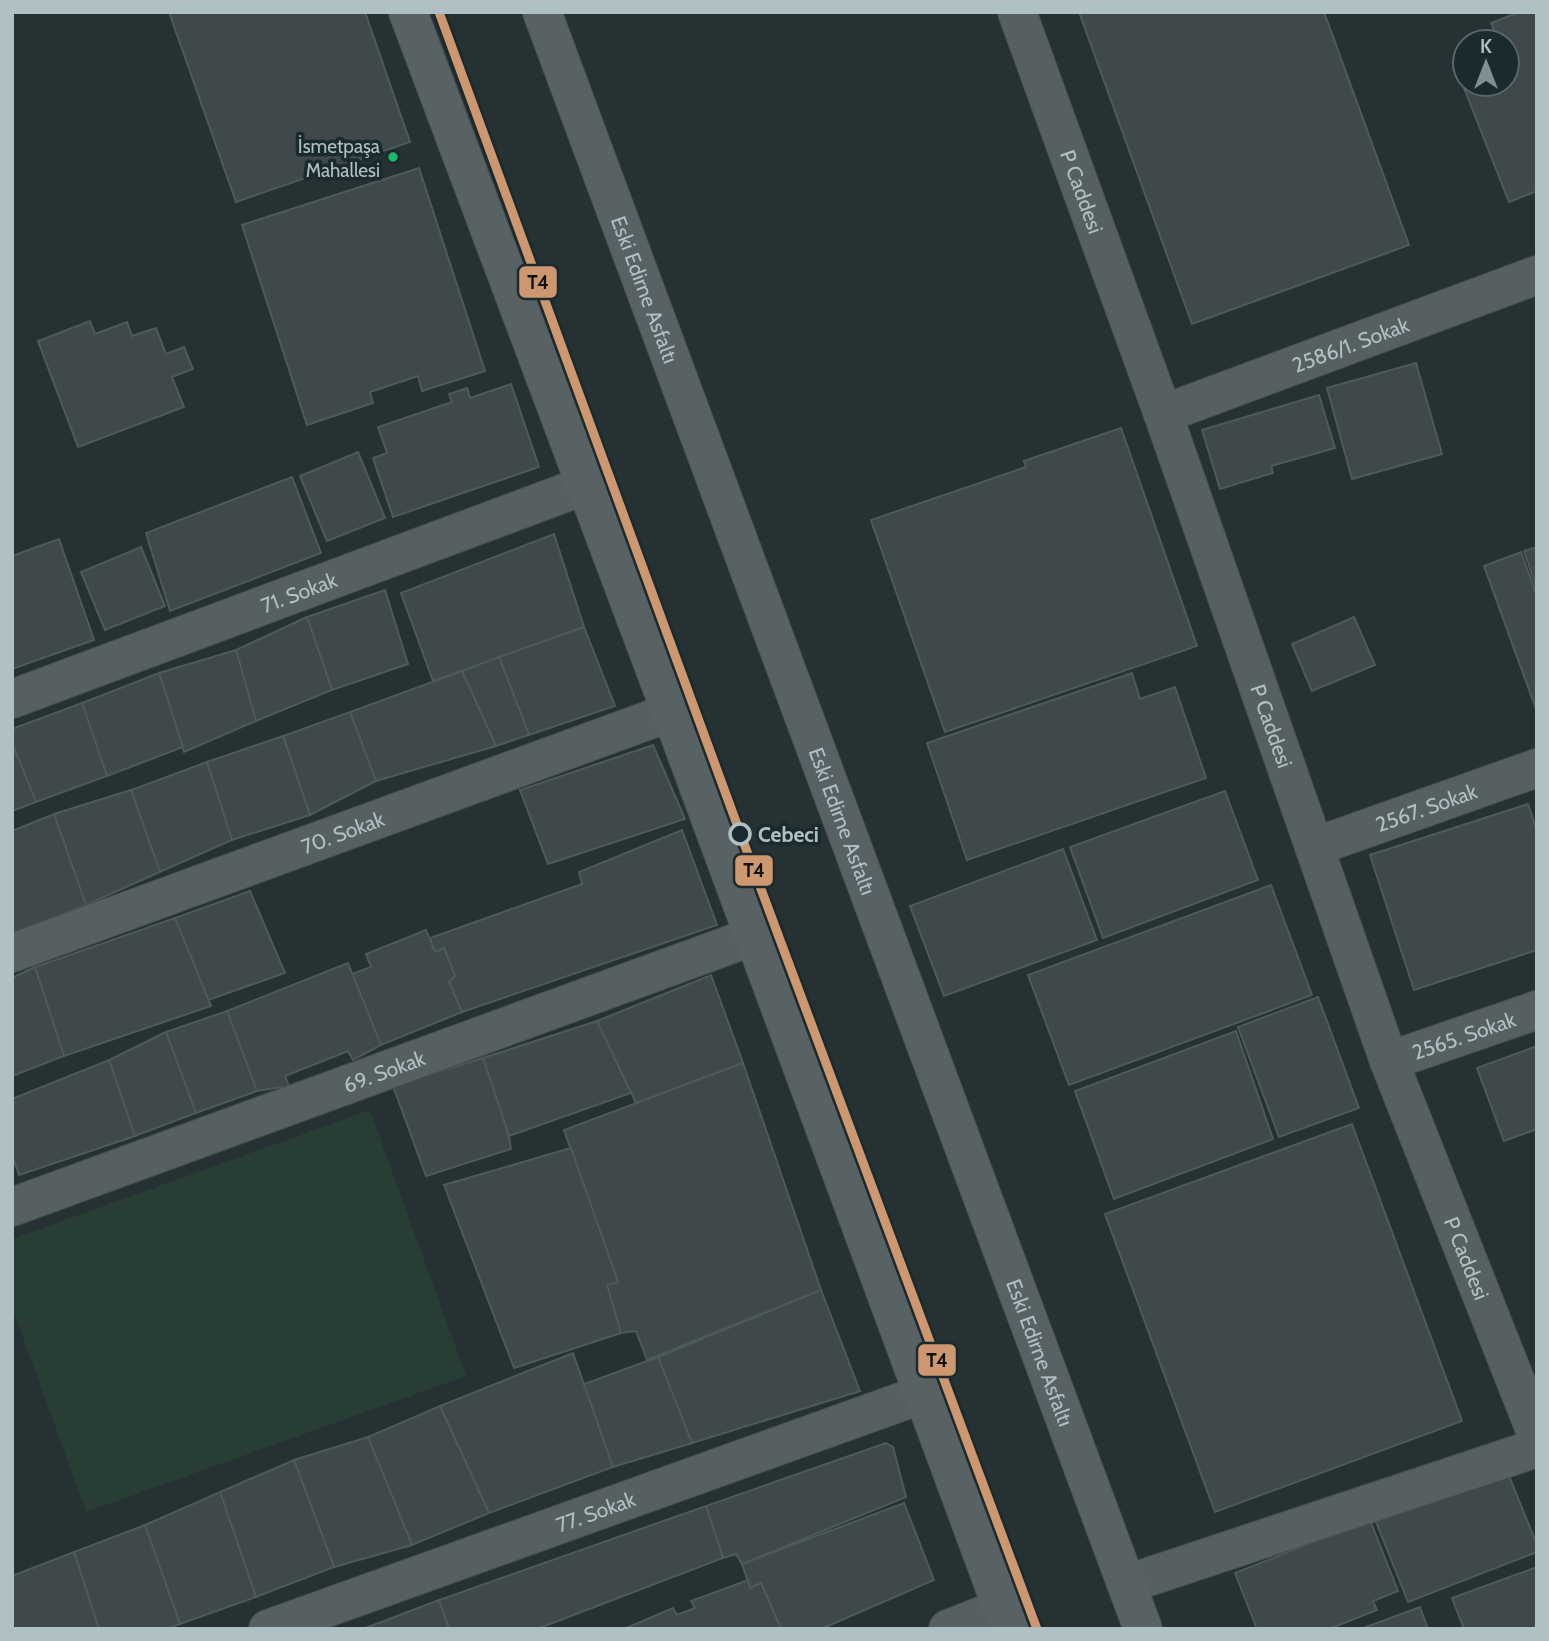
<svg xmlns="http://www.w3.org/2000/svg" width="1549" height="1641" font-family="Cabin,sans-serif">
<style>
.green{fill:#283d34}
.building{fill:#3f494b;stroke:#4e595b;stroke-width:2}
.lines{fill:none;stroke-linecap:round;stroke-linejoin:round}
.minor-casing{stroke:#444c4e;stroke-width:40}
.major-casing{stroke:#434e50;stroke-width:40}
.minor{stroke:#566061;stroke-width:38}
.major{stroke:#586163;stroke-width:38}
.tram-1-casing{stroke:#1a2a2d;stroke-width:14}
.tram-1{stroke:#cd976f;stroke-width:9}
.bus-dot{fill:#1ab867;stroke:#1a2a2d;stroke-width:2.5}
.stop-dot{fill:#1a2a2d;stroke:#afc1c5;stroke-width:3.5}
.labels{text-anchor:middle;dominant-baseline:central;stroke-width:7;stroke-linejoin:round;paint-order:stroke}
.bus-label{font-size:19px;fill:#afc1c5;stroke:#1a2a2d;text-anchor:end}
.street-label{font-size:21px;fill:#afc1c5;stroke:#1a2a2d}
.stop-label{font-size:21px;font-weight:bold;fill:#afc1c5;stroke:#1a2a2d;text-anchor:start}
.line-badge{stroke:#1a2a2d;stroke-width:2.5}
.pale-badge-label{font-size:19px;text-anchor:middle;font-weight:bold;fill:#111}
</style>
<rect width="100%" height="100%" fill="#263133"/>
<polygon class="green" points="370,1110 466,1376 86,1512 12,1307 12,1239"/>
<g class="building">
<polygon points="169,12 365,12 410,142 236,202"/>
<polygon points="1079,12 1324,12 1409,245 1192,324"/>
<polygon points="1519,12 1537,12 1537,191 1509,202 1455,65 1465,61 1465,84 1507,84 1507,42 1499,42 1491,23"/>
<polygon points="419,168 485,371 422,391 418,376 370,392 373,403 307,425 242,225"/>
<polygon points="90,321 95,334 127,322 132,336 156,328 166,354 184,347 193,369 172,377 184,407 78,447 38,341"/>
<polygon points="1416,363 1442,454 1352,479 1327,388"/>
<polygon points="511,384 539,467 393,517 373,458 387,453 378,427 452,402 449,394 467,388 470,398"/>
<polygon points="1319,395 1335,448 1271,466 1273,473 1220,489 1202,430"/>
<polygon points="1121,428 1197,646 945,732 871,520 1026,467 1024,461"/>
<polygon points="358,452 385,518 327,541 300,476"/>
<polygon points="292,477 321,553 170,611 146,533"/>
<polygon points="554,534 584,627 433,681 401,593"/>
<polygon points="59,539 94,640 12,669 12,556"/>
<polygon points="141,547 165,606 105,630 81,572"/>
<polygon points="1537,547 1537,589 1524,551"/>
<polygon points="1521,552 1537,596 1536,709 1484,566"/>
<polygon points="385,590 408,664 332,690 307,617"/>
<polygon points="307,617 332,690 256,721 236,650"/>
<polygon points="1354,617 1375,665 1312,691 1292,644"/>
<polygon points="584,627 615,706 529,735 499,657"/>
<polygon points="236,650 256,721 184,752 159,673"/>
<polygon points="499,657 529,735 496,746 462,671"/>
<polygon points="462,671 496,746 376,781 350,712"/>
<polygon points="159,673 183,747 107,776 82,703"/>
<polygon points="1132,673 1140,699 1175,687 1206,778 967,860 927,743"/>
<polygon points="82,703 107,776 36,802 12,743 12,729"/>
<polygon points="350,712 376,781 310,815 283,736"/>
<polygon points="283,736 310,815 232,840 207,762"/>
<polygon points="12,743 36,802 12,811"/>
<polygon points="653,745 685,819 548,864 520,790"/>
<polygon points="207,762 232,840 160,872 131,790"/>
<polygon points="131,790 160,872 86,905 54,814"/>
<polygon points="1225,791 1258,880 1103,938 1070,847"/>
<polygon points="1528,804 1537,831 1537,950 1414,990 1370,855"/>
<polygon points="54,814 86,905 12,933 12,831"/>
<polygon points="682,830 717,925 462,1012 449,982 455,976 444,948 435,952 430,938 582,884 579,872"/>
<polygon points="1063,849 1097,940 944,996 910,906"/>
<polygon points="1271,885 1312,995 1069,1085 1028,975"/>
<polygon points="250,891 285,973 208,1000 175,918"/>
<polygon points="175,918 211,1006 64,1056 35,967"/>
<polygon points="426,930 435,952 444,948 455,976 449,982 462,1012 381,1045 352,974 371,967 366,954"/>
<polygon points="348,963 381,1045 353,1060 348,1051 285,1076 289,1086 257,1091 227,1011"/>
<polygon points="35,967 64,1056 12,1076 12,978"/>
<polygon points="711,975 743,1063 636,1103 597,1021"/>
<polygon points="1318,997 1359,1108 1279,1137 1238,1027"/>
<polygon points="227,1011 257,1091 196,1113 166,1032"/>
<polygon points="597,1021 631,1093 509,1136 483,1058"/>
<polygon points="1236,1031 1273,1139 1114,1199 1075,1091"/>
<polygon points="166,1032 196,1113 135,1136 109,1060"/>
<polygon points="1537,1046 1537,1129 1504,1141 1477,1068"/>
<polygon points="483,1058 509,1136 511,1149 426,1176 393,1086"/>
<polygon points="109,1060 135,1136 19,1175 12,1155 12,1099"/>
<polygon points="743,1063 821,1290 647,1360 636,1331 621,1333 607,1285 618,1282 564,1130"/>
<polygon points="1352,1124 1462,1421 1215,1512 1105,1214"/>
<polygon points="571,1148 618,1282 607,1285 621,1333 514,1368 444,1185"/>
<polygon points="821,1290 860,1391 692,1443 658,1357"/>
<polygon points="573,1353 613,1467 489,1513 440,1406"/>
<polygon points="658,1357 692,1443 613,1467 584,1384"/>
<polygon points="440,1406 489,1513 412,1545 368,1437"/>
<polygon points="368,1437 412,1545 334,1567 294,1460"/>
<polygon points="886,1443 893,1447 906,1497 742,1564 736,1554 723,1558 706,1506"/>
<polygon points="294,1460 334,1567 256,1597 220,1492"/>
<polygon points="1507,1471 1537,1545 1537,1552 1408,1602 1376,1522"/>
<polygon points="220,1492 256,1597 180,1624 145,1525"/>
<polygon points="904,1503 934,1580 821,1629 781,1629 761,1583 750,1588 742,1564"/>
<polygon points="706,1506 723,1558 537,1629 449,1629 439,1600"/>
<polygon points="1370,1520 1398,1591 1373,1601 1377,1610 1329,1629 1257,1629 1235,1573"/>
<polygon points="145,1525 180,1624 167,1629 99,1629 74,1552"/>
<polygon points="74,1552 99,1629 13,1629 12,1576"/>
<polygon points="1537,1567 1537,1629 1464,1629 1452,1598"/>
<polygon points="748,1580 750,1588 761,1583 781,1629 624,1629 673,1608 677,1615 695,1608 691,1601"/>
<polygon points="439,1600 449,1629 363,1629"/>
<polygon points="1420,1607 1428,1629 1361,1629"/>
</g>
<g class="lines">
<g class="minor-casing">
<g id="minor">
<path id="s1" d="M 1017,12 L 1163,414 L 1389,1061 L 1537,1435"/>
<path id="s2" d="M 1163,414 L 1537,275"/>
<path id="s3" d="M 12,699 L 586,485"/>
<path id="s4" d="M 1314,847 L 1537,768"/>
<path id="s5" d="M 12,953 L 671,712"/>
<path id="s6" d="M 1389,1061 L 1537,1010"/>
<path id="s7" d="M 12,1207 L 754,936"/>
<polyline points="1127,1584 1537,1448"/>
<path id="s8" d="M 268,1629 L 923,1394"/>
<polyline points="948,1629 1002,1608"/>
</g>
</g>
<g class="major-casing">
<g id="major">
<polyline points="408,12 671,712 1010,1629"/>
<path id="s9" d="M 542,12 L 1143,1629"/>
</g>
</g>
<use href="#minor" class="minor"/>
<use href="#major" class="major"/>
<g class="tram-1-casing">
<polyline id="tram-1" points="439,12 742,838 1037,1629"/>
</g>
<use href="#tram-1" class="tram-1"/>
</g>
<circle class="bus-dot" cx="393" cy="157" r="6"/>
<circle class="stop-dot" cx="740" cy="834" r="10"/>
<g class="labels">
<g class="bus-label">
<text x="380" y="146">İsmetpaşa<tspan x="380" dy="24">Mahallesi</tspan></text>
</g>
<g class="street-label">
<text stroke="none"><textPath href="#s1" startOffset="191">P Caddesi</textPath></text>
<text stroke="none"><textPath href="#s9" startOffset="296">Eski Edirne Asfaltı</textPath></text>
<text stroke="none"><textPath href="#s2" startOffset="200">2586/1. Sokak</textPath></text>
<text stroke="none"><textPath href="#s3" startOffset="306">71. Sokak</textPath></text>
<text stroke="none"><textPath href="#s1" startOffset="758">P Caddesi</textPath></text>
<text stroke="none"><textPath href="#s4" startOffset="119">2567. Sokak</textPath></text>
<text stroke="none"><textPath href="#s9" startOffset="863">Eski Edirne Asfaltı</textPath></text>
<text stroke="none"><textPath href="#s5" startOffset="352">70. Sokak</textPath></text>
<text stroke="none"><textPath href="#s6" startOffset="79">2565. Sokak</textPath></text>
<text stroke="none"><textPath href="#s7" startOffset="396">69. Sokak</textPath></text>
<text stroke="none"><textPath href="#s1" startOffset="1325">P Caddesi</textPath></text>
<text stroke="none"><textPath href="#s9" startOffset="1430">Eski Edirne Asfaltı</textPath></text>
<text stroke="none"><textPath href="#s8" startOffset="348">77. Sokak</textPath></text>
</g>
<g class="stop-label">
<text x="758" y="834">Cebeci</text>
</g>
</g>
<g class="line-badge">
<rect x="518" y="265" width="40" height="34" rx="7" fill="#cd976f"/>
<rect x="734" y="854" width="40" height="33" rx="7" fill="#cd976f"/>
<rect x="917" y="1343" width="40" height="34" rx="7" fill="#cd976f"/>
</g>
<g class="pale-badge-label">
<text x="538" y="289">T4</text>
<text x="754" y="877">T4</text>
<text x="937" y="1367">T4</text>
</g>
<rect width="1549" height="1641" fill="none" stroke="#afc1c5" stroke-width="28"/>
<g transform="translate(1486 63)"><circle r="33" fill="#1a2a2d" stroke="#56666a" stroke-width="2"/>
<path d="M0-5L12 26L0 18L-12 26Z" fill="#7f8f92"/>
<text y="-10" font-size="19" font-weight="bold" text-anchor="middle" fill="#afc1c5">K</text>
</g>
</svg>
